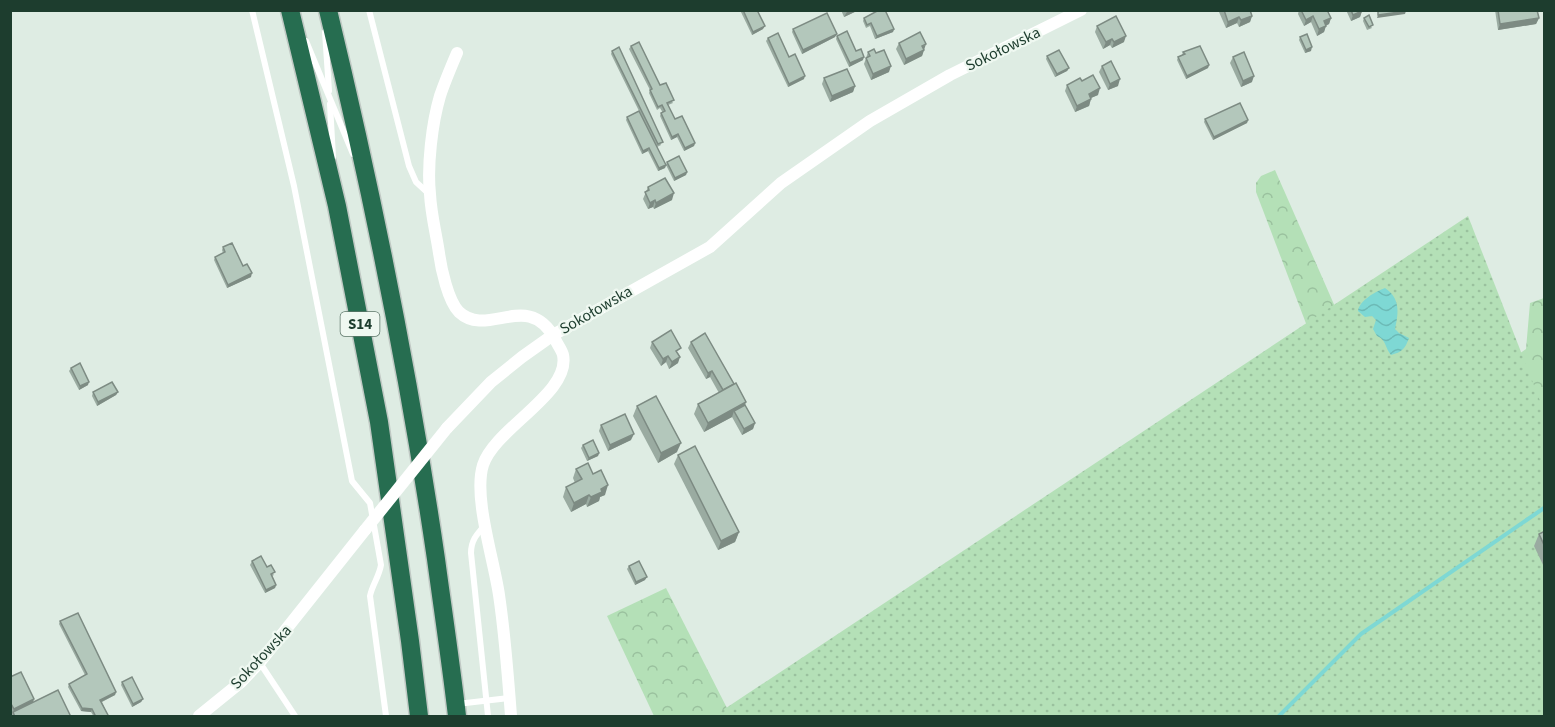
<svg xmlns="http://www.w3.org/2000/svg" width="1555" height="727" font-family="'Source Sans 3',sans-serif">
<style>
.forest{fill:url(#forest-crowns)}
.park{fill:url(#park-dots)}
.water{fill:url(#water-waves)}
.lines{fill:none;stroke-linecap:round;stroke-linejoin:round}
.stream{stroke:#7ed8d4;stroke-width:4}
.highway-casing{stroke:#c0c9c4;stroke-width:21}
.lane{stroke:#fff;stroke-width:6}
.street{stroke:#fff;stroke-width:12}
.highway{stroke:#266d50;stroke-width:18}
.street-bridge{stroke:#fff;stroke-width:12}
.wall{fill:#9aaba1}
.shaded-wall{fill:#7d8b83}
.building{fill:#b3c7bb;stroke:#7d8b83;stroke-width:1.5}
.labels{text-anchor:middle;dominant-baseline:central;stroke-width:4.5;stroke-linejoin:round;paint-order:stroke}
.shield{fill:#eff8f1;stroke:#5c7568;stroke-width:1.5}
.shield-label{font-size:15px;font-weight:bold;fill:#1d3d2e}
.street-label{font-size:16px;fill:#1d3d2e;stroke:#eff8f1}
</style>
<defs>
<pattern id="forest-crowns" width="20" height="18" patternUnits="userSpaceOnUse" patternTransform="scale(1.5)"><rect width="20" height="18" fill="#b4e0b7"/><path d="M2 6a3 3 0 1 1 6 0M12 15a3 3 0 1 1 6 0" fill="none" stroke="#9ac19e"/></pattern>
<pattern id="park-dots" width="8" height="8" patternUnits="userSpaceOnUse" patternTransform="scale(1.5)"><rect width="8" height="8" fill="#b4e0b7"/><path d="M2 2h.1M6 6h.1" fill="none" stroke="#9ac19e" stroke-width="1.8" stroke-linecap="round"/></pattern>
<pattern id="water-waves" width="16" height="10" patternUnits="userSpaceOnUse" patternTransform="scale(1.5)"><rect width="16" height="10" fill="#7ed8d4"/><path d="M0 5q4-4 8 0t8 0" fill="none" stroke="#6cbab6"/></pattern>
</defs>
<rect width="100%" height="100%" fill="#deece3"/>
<g class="forest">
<polygon points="1275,170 1358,359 1318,355 1256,192 1256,183 1261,176"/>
<polygon points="1544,298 1544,438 1512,359 1526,349 1530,303"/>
<polygon points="666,588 731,716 654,716 607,616"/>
</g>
<polygon class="park" points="1468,216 1544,411 1544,716 714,716"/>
<path class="water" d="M 1385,288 C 1400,298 1399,312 1395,329 L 1399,333 L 1409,338 C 1405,349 1402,352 1391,355 C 1385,348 1386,339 1377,336 L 1373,329 L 1376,320 L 1372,316 L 1365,317 L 1358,311 C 1359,301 1376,291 1385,288 Z"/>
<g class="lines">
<polyline class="stream" points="1279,716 1361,634 1544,508"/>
<g class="highway-casing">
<g id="highway">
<polyline points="290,10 337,206 379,422 410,641 419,716"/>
<path d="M 328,10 C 372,192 409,374 436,559 C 443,611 451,664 457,716"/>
</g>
</g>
<g class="lane">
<path d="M 252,10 L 294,186 L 352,481 L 370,503 L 381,565 C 379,577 372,585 370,596 L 386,716"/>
<polyline points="369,10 409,166 416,182 428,193"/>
<polyline points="325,32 329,91"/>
<polyline points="306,41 353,154"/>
<polyline points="330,104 333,157"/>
<path d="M 485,525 C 477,534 471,540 471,553 L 488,716"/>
<polyline points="260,663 295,716"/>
<polyline points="457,704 509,698"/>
</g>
<g class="street">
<path d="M 457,53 C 451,67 445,81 440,96 C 432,123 427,166 430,194 C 431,214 436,233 439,253 C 441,268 448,301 459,312 C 488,339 528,289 555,339 C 557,344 562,350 563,355 C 571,393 495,428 483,465 C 473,497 494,560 499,595 C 505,635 508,676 511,716"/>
<polyline points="447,428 491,382 522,357 553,335 710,247 781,183 870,121 950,75 1081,10"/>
<polyline points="199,716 241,682 260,662 365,530"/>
</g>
<use href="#highway" class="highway"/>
<polyline class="street-bridge" points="365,530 447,428"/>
</g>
<g class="wall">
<polygon points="740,10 757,10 763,29 752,35"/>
<polygon points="841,10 859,10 844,17"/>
<polygon points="1220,10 1250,10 1252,16 1250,22 1239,27 1237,23 1226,28 1219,12"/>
<polygon points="1299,10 1327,10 1331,18 1329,24 1326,25 1324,32 1317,36 1311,22 1304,26 1298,14"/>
<polygon points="1346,10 1362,10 1362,11 1360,17 1351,21"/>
<polygon points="1495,10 1537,10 1539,18 1536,24 1498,30"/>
<polygon points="864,18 894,29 893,32 875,39 870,26 866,28 863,21"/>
<polygon points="1364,18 1372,28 1367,30 1363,21"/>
<polygon points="1097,26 1124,42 1112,48 1110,45 1103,49 1095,32"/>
<polygon points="793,29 835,37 802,54 792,32"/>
<polygon points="837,36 856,51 863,60 849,67 836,39"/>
<polygon points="1300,37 1311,51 1305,53 1299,40"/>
<polygon points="768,38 789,57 804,79 788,87 766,41"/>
<polygon points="899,43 924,50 922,56 904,65 896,49"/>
<polygon points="631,46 673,103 668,105 675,119 695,143 694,146 684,151 677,137 671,140 660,116 661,113 663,113 660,108 657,110 649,93 650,90 629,49"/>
<polygon points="612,51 661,145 657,147 666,165 667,162 687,172 686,175 674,181 666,165 665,168 658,171 648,151 642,154 626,120 627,117 639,111 611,54"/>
<polygon points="868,52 876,53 889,72 871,80 864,64"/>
<polygon points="1183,52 1209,65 1208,68 1186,79 1177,60 1178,57 1182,55"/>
<polygon points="1047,56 1069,68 1067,71 1055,77 1046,59"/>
<polygon points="1233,57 1252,82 1241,87 1230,63"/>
<polygon points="1102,66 1118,86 1108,90 1099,72"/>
<polygon points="824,78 855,86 853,92 830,102 822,84"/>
<polygon points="1082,81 1098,95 1091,98 1089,106 1075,112 1065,91 1067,85"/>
<polygon points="1205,119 1248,120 1247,123 1213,140 1204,122"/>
<polygon points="648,187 672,200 654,209 653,207 648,209 643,199"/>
<polygon points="223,247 243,266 251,277 227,288 214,260 215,257 223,253 222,250"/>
<polygon points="652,342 679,354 678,363 669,369 666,362 661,366 650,348"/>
<polygon points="691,342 745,405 755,423 753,429 742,435 732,417 704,432 694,414 698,404 719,393 710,377 706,379 688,348"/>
<polygon points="71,368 88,385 79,390 69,371"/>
<polygon points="93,392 118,392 116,395 97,406 92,396"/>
<polygon points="637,406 677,452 658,463 633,416"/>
<polygon points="601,425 631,440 608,451 599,431"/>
<polygon points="583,445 599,453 598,456 587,461 581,448"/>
<polygon points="678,455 739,532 735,542 718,550 674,464"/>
<polygon points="576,469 605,495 600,497 599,501 587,507 586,504 571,512 563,497 566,487 575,483 573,478"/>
<polygon points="1545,531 1545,569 1534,546 1539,534"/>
<polygon points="252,561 267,567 274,575 272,576 276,585 275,588 265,593 250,565"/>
<polygon points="629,566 645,580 635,585 627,569"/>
<polygon points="60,621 116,692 115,695 102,702 109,717 94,717 91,712 81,711 68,687 69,684 85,675 59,624"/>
<polygon points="10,677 34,699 33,702 71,717 12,717 10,713"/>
<polygon points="122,682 143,699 141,702 132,707 121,685"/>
</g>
<g class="shaded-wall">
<polygon points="848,10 859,10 844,17"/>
<polygon points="1362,11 1360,17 1351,21 1353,15"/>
<polygon points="1406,11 1405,14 1377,18 1378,15"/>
<polygon points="1252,16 1250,22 1239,27 1241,20"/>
<polygon points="1313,16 1311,22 1304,26 1306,20"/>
<polygon points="1239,17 1237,23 1226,28 1228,22"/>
<polygon points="1331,18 1329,24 1322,28 1324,21"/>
<polygon points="1539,18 1536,24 1498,30 1500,24"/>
<polygon points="765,26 763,29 752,35 753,32"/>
<polygon points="1326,26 1324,32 1317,36 1319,29"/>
<polygon points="894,29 893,32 875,39 877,36"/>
<polygon points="837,34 835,37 802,54 803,50"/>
<polygon points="1126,36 1124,42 1112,48 1114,42"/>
<polygon points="1112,39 1110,45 1103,49 1106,42"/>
<polygon points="926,44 922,56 904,65 906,59"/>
<polygon points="1312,47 1311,51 1305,53 1306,50"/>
<polygon points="864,57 863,60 849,67 850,63"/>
<polygon points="1209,65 1208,68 1186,79 1187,76"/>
<polygon points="891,66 889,72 871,80 873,74"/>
<polygon points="1069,68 1067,71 1055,77 1057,74"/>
<polygon points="805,76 804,79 788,87 789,84"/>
<polygon points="1254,76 1252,82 1241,87 1243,81"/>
<polygon points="1120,79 1118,86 1108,90 1110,84"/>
<polygon points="855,86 853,92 830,102 832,96"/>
<polygon points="1100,88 1098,95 1086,100 1089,94"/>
<polygon points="1091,99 1089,106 1075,112 1077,106"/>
<polygon points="1248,120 1247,123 1213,140 1214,137"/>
<polygon points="678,134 677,137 671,140 672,137"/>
<polygon points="695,143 694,146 684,151 685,148"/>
<polygon points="649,148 648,151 642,154 643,151"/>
<polygon points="666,165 665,168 658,171 659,168"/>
<polygon points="687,172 686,175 674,181 675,178"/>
<polygon points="674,193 672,200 654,209 656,203"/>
<polygon points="655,200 653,207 648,209 650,203"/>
<polygon points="252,273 251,277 227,288 228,285"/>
<polygon points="668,356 666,362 661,366 663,359"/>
<polygon points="680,357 678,363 669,369 672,362"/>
<polygon points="712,371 710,377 706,379 708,373"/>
<polygon points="89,382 88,385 79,390 80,386"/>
<polygon points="118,392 116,395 97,406 98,402"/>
<polygon points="746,402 743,411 734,411 732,417 704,432 708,423"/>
<polygon points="755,423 753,429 742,435 744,429"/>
<polygon points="634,434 631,440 608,451 610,445"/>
<polygon points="681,443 677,452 658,463 661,453"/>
<polygon points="599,453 598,456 587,461 589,458"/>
<polygon points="608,485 605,495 600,497 599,501 587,507 591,497 601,489"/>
<polygon points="589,495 586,504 571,512 574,503"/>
<polygon points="739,532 735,542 718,550 721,541"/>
<polygon points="647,577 645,580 635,585 636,582"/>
<polygon points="276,585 275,588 265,593 266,590"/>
<polygon points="116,692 115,695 99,703 100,700"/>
<polygon points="34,699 32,705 13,712 14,709"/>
<polygon points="143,699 141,702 132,707 133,704"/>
<polygon points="82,708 92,709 91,712 81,711"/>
</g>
<g class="building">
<polygon points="743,10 757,10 765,26 753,32"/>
<polygon points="879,10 885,10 894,29 877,36 871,23 867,25 864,18"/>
<polygon points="1224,10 1250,10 1252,16 1241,20 1239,17 1228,22"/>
<polygon points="1301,10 1327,10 1331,18 1324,21 1326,26 1319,29 1313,16 1306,20"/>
<polygon points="1351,10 1362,10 1362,11 1353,15"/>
<polygon points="1378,10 1406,10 1406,11 1378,15"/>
<polygon points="1498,10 1537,10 1539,18 1500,24"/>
<polygon points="827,13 837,34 803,50 793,29"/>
<polygon points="1369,15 1373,25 1369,27 1364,18"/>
<polygon points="1116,16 1126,36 1114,42 1112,39 1106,42 1097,26"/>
<polygon points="847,31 856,51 861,49 864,57 850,63 837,36"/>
<polygon points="920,32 926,44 922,46 924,50 906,59 899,43"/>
<polygon points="778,33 789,57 795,54 805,76 789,84 768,38"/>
<polygon points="1307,34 1312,47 1306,50 1300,37"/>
<polygon points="639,42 660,85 666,83 674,100 667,103 675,119 682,116 695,143 685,148 678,134 672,137 661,113 665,111 662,105 658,107 650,90 652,89 631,46"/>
<polygon points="1200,46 1209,65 1187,76 1178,57 1185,54 1183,52"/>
<polygon points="619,47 663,142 658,144 612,51"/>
<polygon points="874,49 876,53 884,50 891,66 873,74 866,58 870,56 868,52"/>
<polygon points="1059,50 1069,68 1057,74 1047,56"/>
<polygon points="1244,52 1254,76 1243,81 1233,57"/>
<polygon points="1111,61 1120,79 1110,84 1102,66"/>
<polygon points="847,69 855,86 832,96 824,78"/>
<polygon points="1093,75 1100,88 1089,94 1091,99 1077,106 1067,85 1080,78 1082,81"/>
<polygon points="1240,103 1248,120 1214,137 1205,119"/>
<polygon points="639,111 666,165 659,168 649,148 643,151 627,117"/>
<polygon points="679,156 687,172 675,178 667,162"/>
<polygon points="665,178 674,193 656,203 655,200 650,203 645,192 649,190 648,187"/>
<polygon points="232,243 243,266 247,264 252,273 228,285 215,257 225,252 223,247"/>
<polygon points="671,330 681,348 676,351 680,357 672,362 668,356 663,359 652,342"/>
<polygon points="705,333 734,384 723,390 712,371 708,373 691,342"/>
<polygon points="80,363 89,382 80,386 71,368"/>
<polygon points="112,382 118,392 98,402 93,392"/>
<polygon points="736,383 746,402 708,423 698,404"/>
<polygon points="656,396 681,443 661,453 637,406"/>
<polygon points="745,405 755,423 744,429 734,411"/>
<polygon points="625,414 634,434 610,445 601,425"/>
<polygon points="593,440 599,453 589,458 583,445"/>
<polygon points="695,446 739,532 721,541 678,455"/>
<polygon points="588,463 593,474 601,470 608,485 601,489 602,492 591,497 589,495 574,503 566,487 582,479 576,469"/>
<polygon points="1545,531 1545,547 1539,534"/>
<polygon points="261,556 267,567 271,565 275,572 271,574 276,585 266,590 252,561"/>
<polygon points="639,561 647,577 636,582 629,566"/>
<polygon points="78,613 116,692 100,700 109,717 96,717 92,709 82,708 69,684 87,674 60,621"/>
<polygon points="21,672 34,699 14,709 10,702 10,677"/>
<polygon points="132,677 143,699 133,704 122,682"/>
<polygon points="58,690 71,717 15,717 13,712"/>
</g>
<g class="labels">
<rect class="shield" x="340.5" y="312" width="39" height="24" rx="4.5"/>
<g class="shield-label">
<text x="360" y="324">S14</text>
</g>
<g class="street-label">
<text transform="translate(1003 49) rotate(-26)">Sokołowska</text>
<text transform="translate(596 310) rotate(-30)">Sokołowska</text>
<text transform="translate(261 657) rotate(-47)">Sokołowska</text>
</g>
</g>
<rect width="1555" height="727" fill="none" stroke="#1d3d2e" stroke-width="24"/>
</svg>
